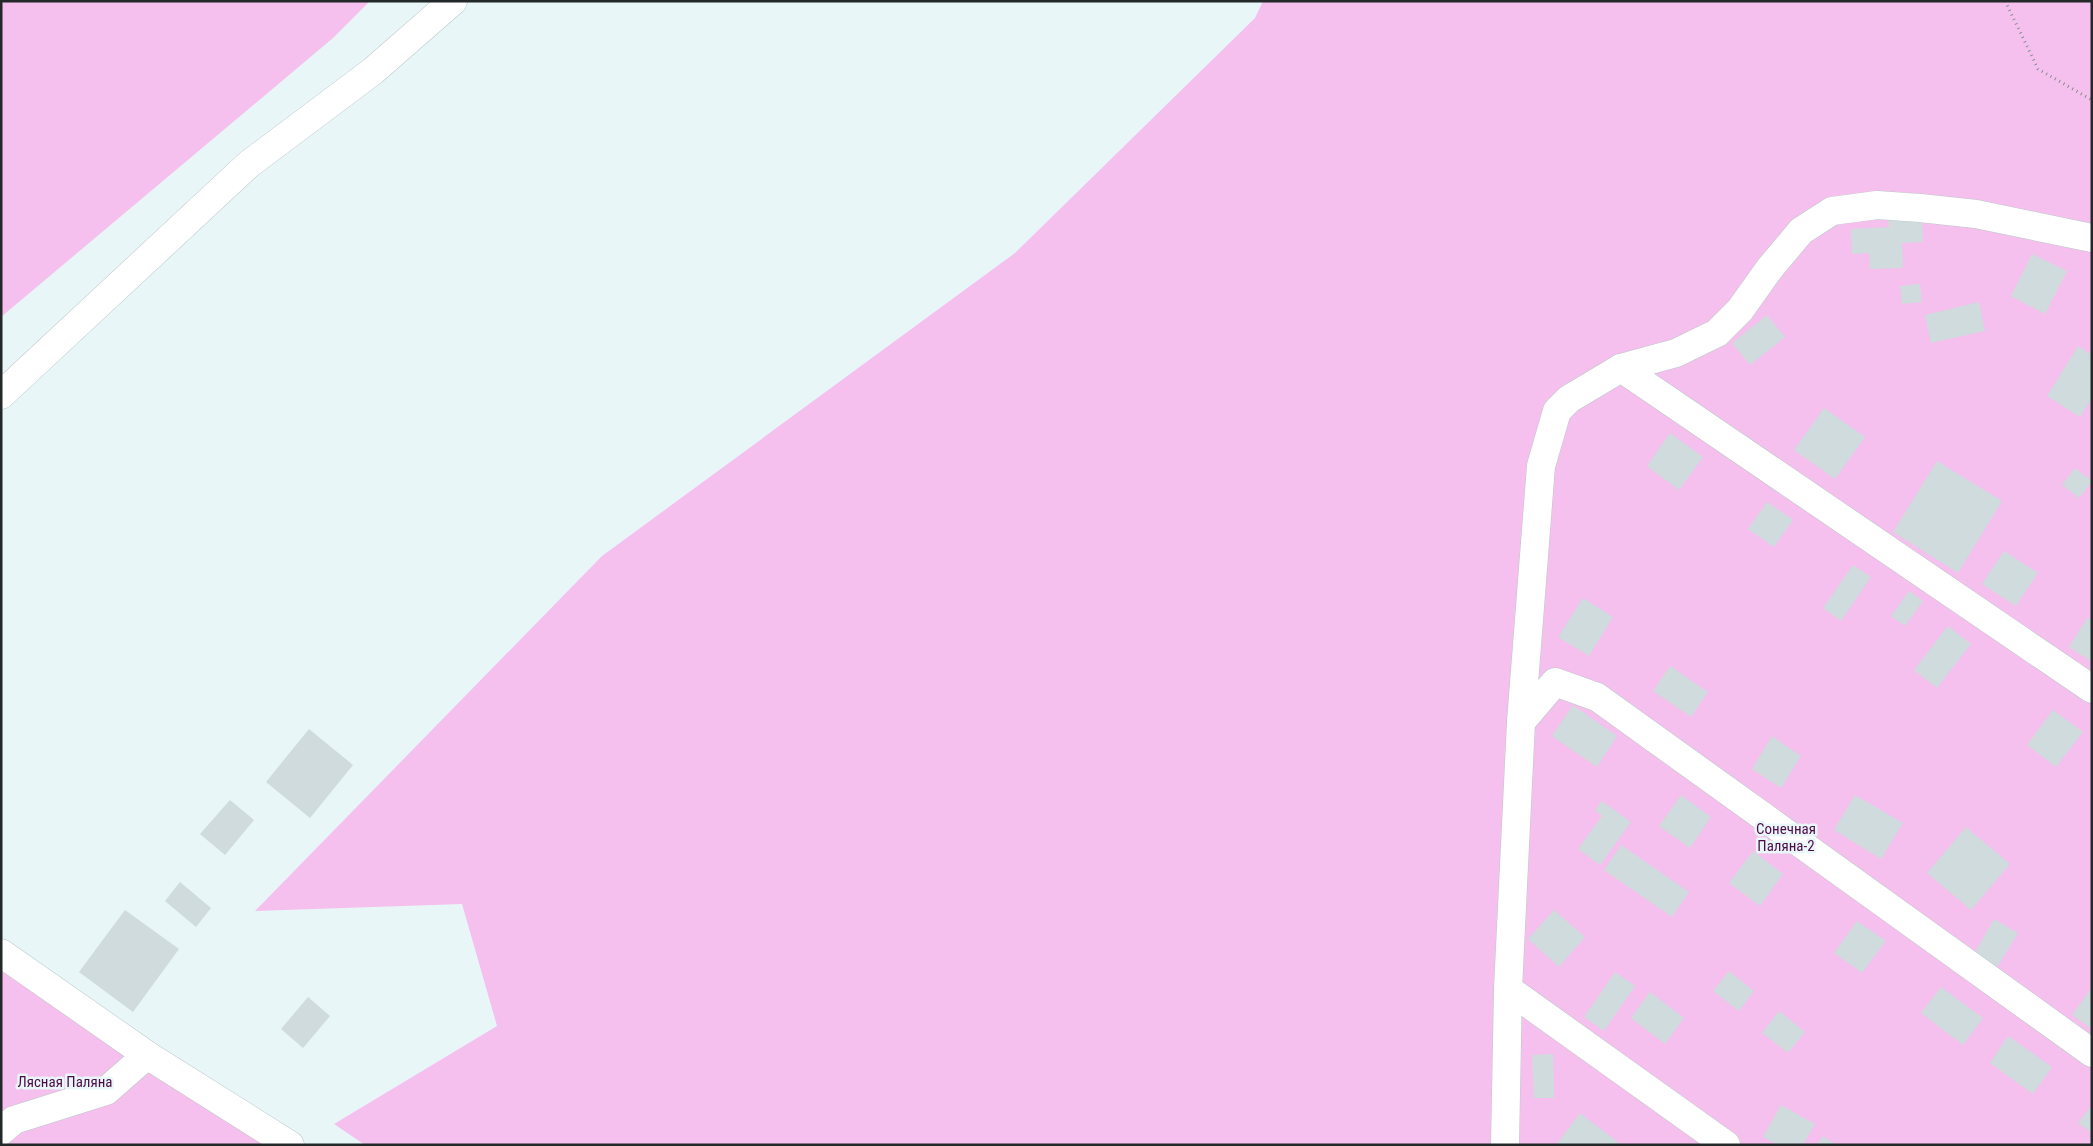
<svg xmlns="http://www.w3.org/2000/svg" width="2093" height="1146" font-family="'Roboto Condensed',sans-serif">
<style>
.green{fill:#f5c0ed}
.building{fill:#cfdbdd}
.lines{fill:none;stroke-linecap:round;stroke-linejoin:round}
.minor-casing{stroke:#bcc8ca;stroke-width:29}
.path{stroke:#848d8e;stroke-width:3;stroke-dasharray:1 4;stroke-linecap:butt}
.minor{stroke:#fff;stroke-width:28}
.labels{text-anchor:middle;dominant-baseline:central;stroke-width:5;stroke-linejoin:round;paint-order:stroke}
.park-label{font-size:15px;fill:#4e0b49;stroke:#e9f6f8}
</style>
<rect width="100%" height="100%" fill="#e9f6f8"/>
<g class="green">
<polygon points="1,1 370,1 333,38 1,317"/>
<polygon points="1263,1 2092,1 2092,1145 365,1145 334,1124 497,1026 462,904 255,911 602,556 1015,253 1255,18"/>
<polygon points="1,966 279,1145 1,1145"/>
</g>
<g class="building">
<polygon points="1922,216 1923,242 1902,243 1903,268 1870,269 1869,253 1852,254 1851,229 1889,227 1888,218"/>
<polygon points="2032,254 2067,271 2045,314 2011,296"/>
<polygon points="1920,284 1922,302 1902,304 1900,286"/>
<polygon points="1979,302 1985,331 1931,343 1925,315"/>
<polygon points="1767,315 1785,337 1750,365 1732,343"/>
<polygon points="2078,346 2092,355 2092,398 2080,417 2047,396"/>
<polygon points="1824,408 1865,437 1835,479 1794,450"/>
<polygon points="1670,433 1703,457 1679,490 1647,466"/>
<polygon points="1937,461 2002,501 1958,573 1893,532"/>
<polygon points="2075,468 2092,481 2079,498 2062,485"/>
<polygon points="1767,502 1793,520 1774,547 1748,529"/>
<polygon points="2004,551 2038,573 2016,606 1982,584"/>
<polygon points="1853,565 1871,577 1841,621 1823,608"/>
<polygon points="1909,591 1923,601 1905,626 1891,616"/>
<polygon points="1583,598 1613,617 1589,656 1558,637"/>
<polygon points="2087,618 2092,621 2092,662 2069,647"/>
<polygon points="1948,626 1971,644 1937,688 1914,670"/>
<polygon points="1670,666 1708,692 1691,717 1653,691"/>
<polygon points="1573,705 1617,736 1597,767 1552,736"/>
<polygon points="2053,710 2083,732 2056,767 2027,745"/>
<polygon points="309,729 353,765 310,818 266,782"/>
<polygon points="1772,736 1801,756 1781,788 1752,769"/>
<polygon points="1681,795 1711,817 1690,848 1659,826"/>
<polygon points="1855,795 1903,823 1881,859 1834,830"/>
<polygon points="230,800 254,820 225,855 200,834"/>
<polygon points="1602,801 1631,822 1600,865 1578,849 1602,816 1595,810"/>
<polygon points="1966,827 2010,864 1971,910 1927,873"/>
<polygon points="1621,845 1689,892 1672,917 1604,870"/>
<polygon points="1753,851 1783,874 1760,906 1729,883"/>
<polygon points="180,882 211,908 196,927 165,901"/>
<polygon points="125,910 179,949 133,1012 79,972"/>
<polygon points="1554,910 1585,937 1559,967 1528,939"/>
<polygon points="1994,919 2018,933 1996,969 1973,956"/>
<polygon points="1857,921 1886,941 1862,973 1834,953"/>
<polygon points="1729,971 1754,991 1739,1011 1713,991"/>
<polygon points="1615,972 1635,986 1604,1031 1584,1017"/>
<polygon points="1941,987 1983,1018 1963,1045 1921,1013"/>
<polygon points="2092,987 2092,1029 2072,1015"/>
<polygon points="1650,992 1684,1018 1665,1044 1631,1018"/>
<polygon points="308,997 330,1016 303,1048 281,1029"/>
<polygon points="1779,1011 1805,1032 1788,1053 1762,1033"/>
<polygon points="2008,1036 2052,1067 2033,1094 1990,1063"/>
<polygon points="1553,1054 1554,1098 1534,1098 1532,1055"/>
<polygon points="1781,1105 1815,1124 1803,1145 1778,1145 1763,1137"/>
<polygon points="2092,1105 2092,1133 2078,1123"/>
<polygon points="1580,1113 1619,1143 1617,1145 1556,1145"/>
<polygon points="1823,1136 1836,1145 1817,1145"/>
</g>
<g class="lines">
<g class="minor-casing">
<g id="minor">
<polyline points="1621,368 2092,689"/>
<polyline points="1,395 249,164 373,71 453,1"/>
<polyline points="1521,722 1555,682 1597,697 2092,1053"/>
<polyline points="1,953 147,1055 290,1145"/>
<polyline points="1508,989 1726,1145"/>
<polyline points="1,1131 14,1120 106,1091 147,1055"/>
<polyline points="1505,1145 1508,989 1521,722 1541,466 1557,411 1569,399 1621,368 1676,353 1717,333 1740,310 1770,268 1801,231 1832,211 1877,205 1920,208 1976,214 2092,238"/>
</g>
</g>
<polyline class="path" points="2005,1 2038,69 2092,100"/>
<use href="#minor" class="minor"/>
</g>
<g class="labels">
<g class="park-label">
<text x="1786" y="829">Сонечная<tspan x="1786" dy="17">Паляна-2</tspan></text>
<text x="65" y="1082">Лясная Паляна</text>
</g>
</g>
<rect width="2093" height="1146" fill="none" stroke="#232829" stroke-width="5"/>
</svg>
